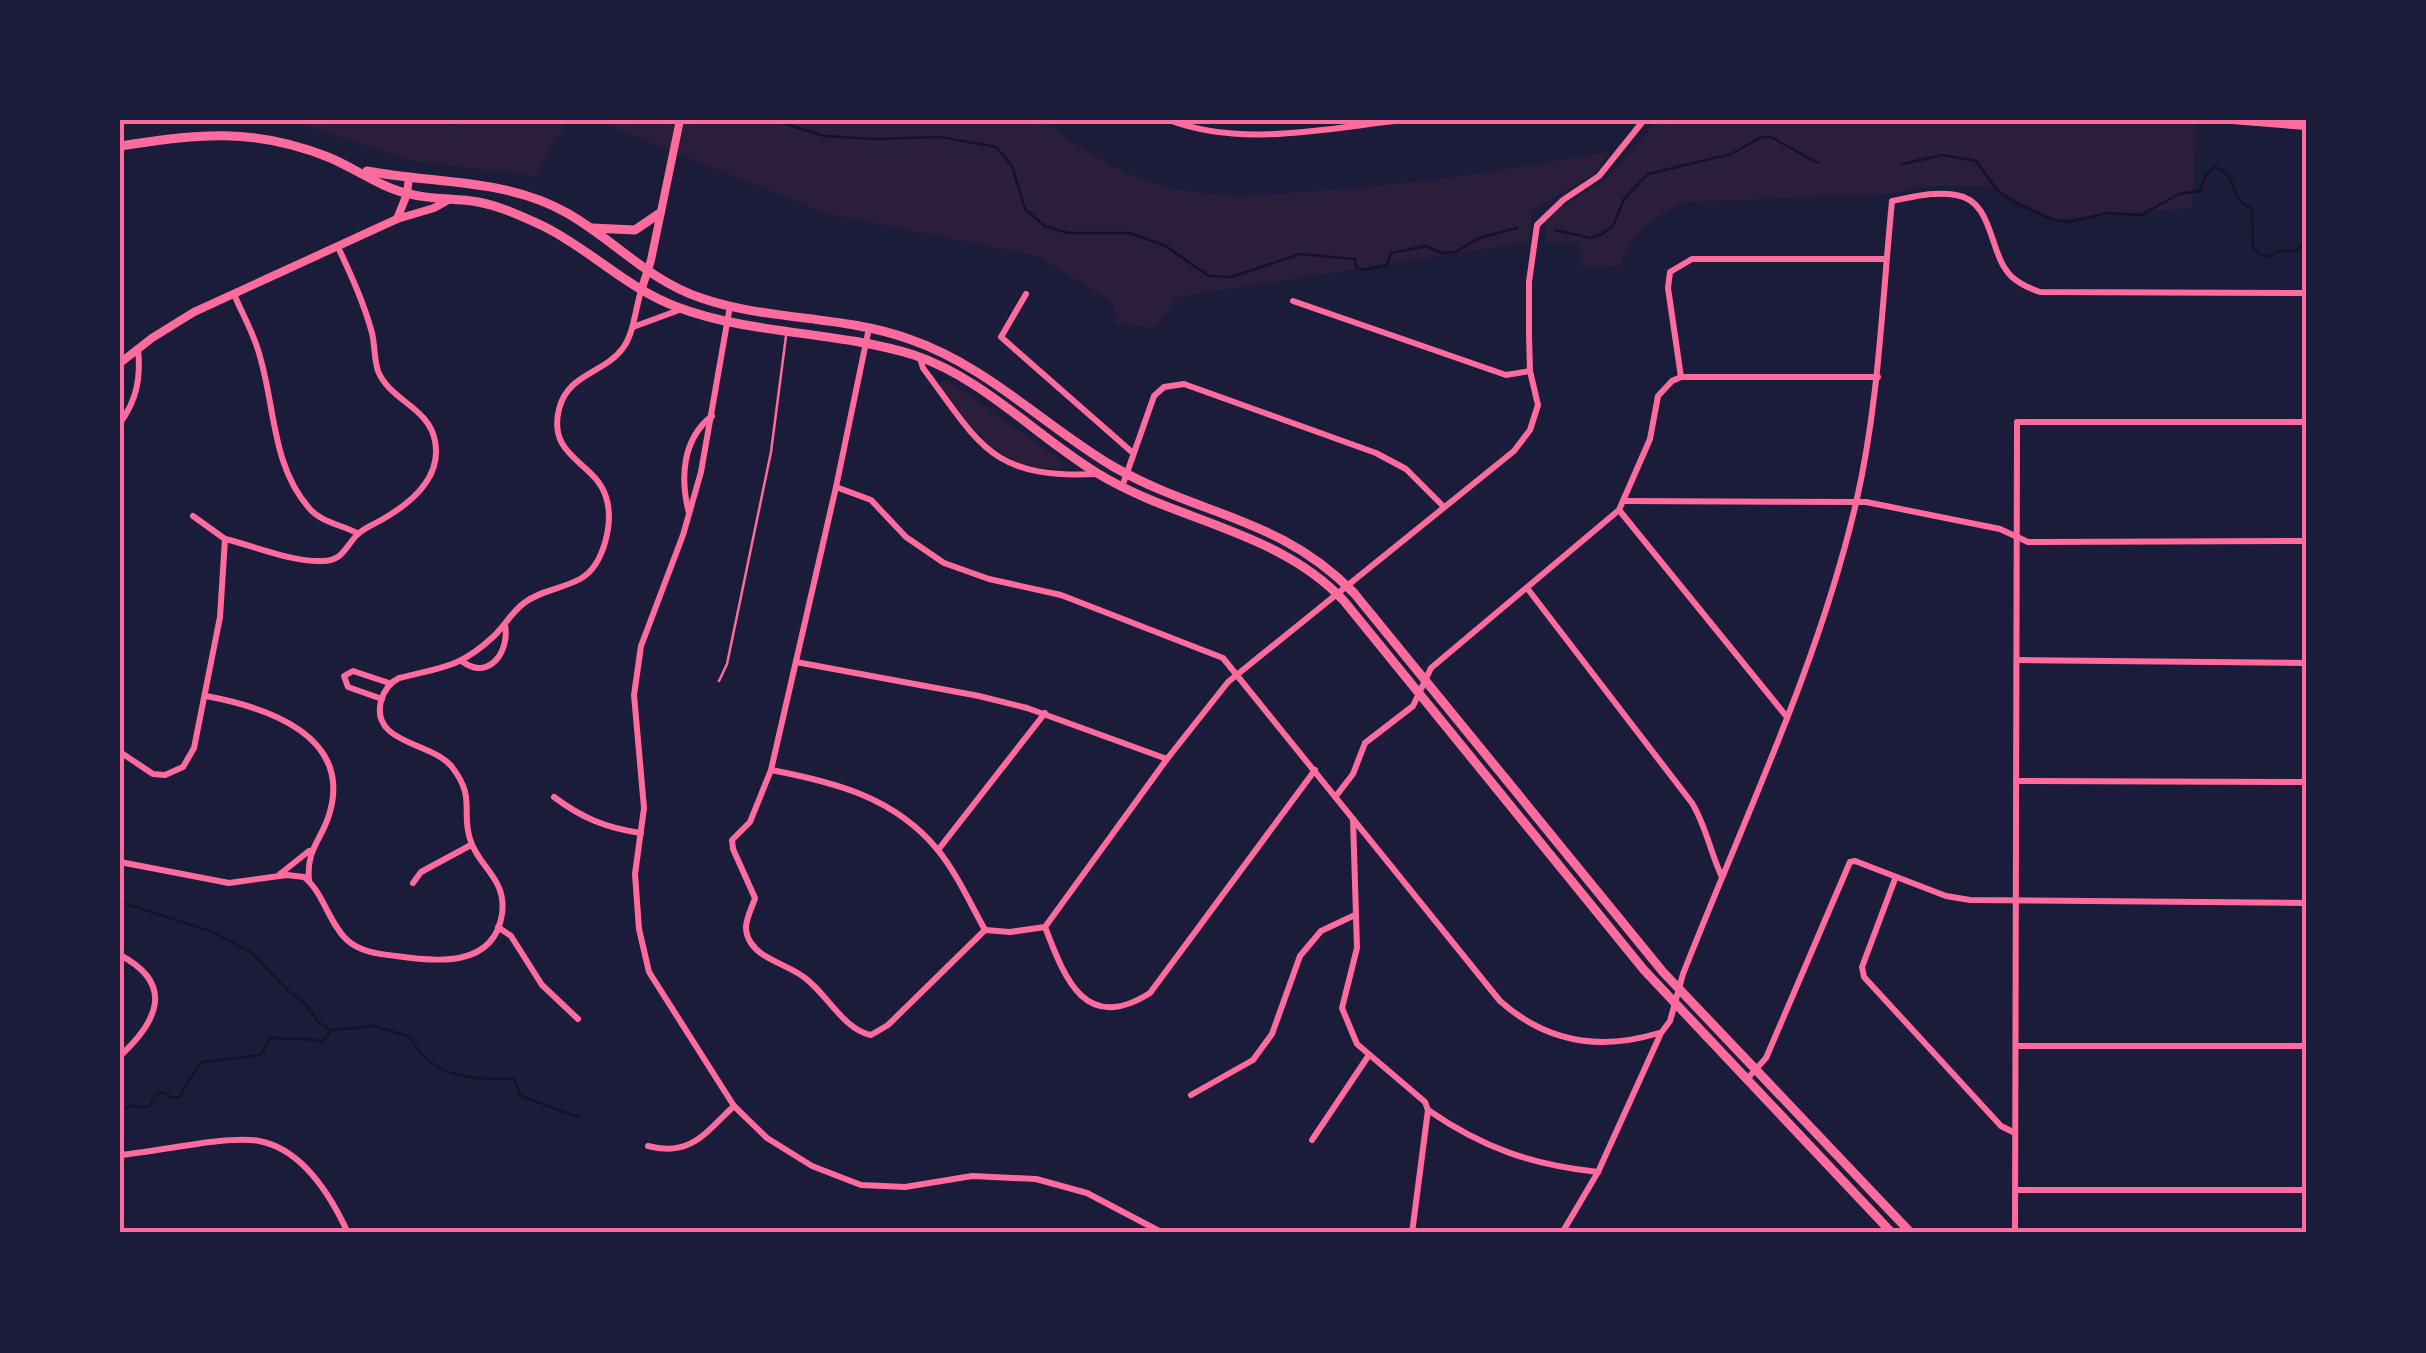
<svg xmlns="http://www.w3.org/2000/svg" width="2426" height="1353" font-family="Barlow,sans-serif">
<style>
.green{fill:#2a1e3b}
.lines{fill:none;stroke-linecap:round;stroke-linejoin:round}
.stream{stroke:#12122b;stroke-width:2.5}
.service{stroke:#ff6b9d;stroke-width:2.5}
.minor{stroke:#ff6b9d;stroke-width:6}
.tertiary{stroke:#ff6b9d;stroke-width:8}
.secondary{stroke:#ff6b9d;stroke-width:9}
.neatline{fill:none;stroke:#ff6b9d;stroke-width:4}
</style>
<rect width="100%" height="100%" fill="#1b1b3a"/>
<g class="green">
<polygon points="287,120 568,120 535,176 413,161"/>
<path d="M 595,120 L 1042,120 C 1083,152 1126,179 1177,189 C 1228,200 1277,194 1329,190 C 1424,183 1517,169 1610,151 L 1594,174 L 1532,211 L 1529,242 L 1178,297 L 1155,328 L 1116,324 L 1114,302 L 1036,256 L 825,213 Z"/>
<path d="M 1658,120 L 2197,120 L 2192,208 L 2053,220 L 1987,186 L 1930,186 L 1891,194 L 1688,202 C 1656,213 1631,234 1620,266 L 1581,268 L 1579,243 L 1545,243 L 1545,217 L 1604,181 Z"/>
<path d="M 947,380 L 1062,461 L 1062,468 C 1000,472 974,430 940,386 L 941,381 Z"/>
</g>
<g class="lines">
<g class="stream">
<polyline points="773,120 824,136 873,139 941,137 996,147 1012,166 1025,209 1045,226 1068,233 1129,233 1164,245 1209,276 1231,277 1300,254 1355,259 1356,267 1362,270 1387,265 1391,253 1426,246 1441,253 1456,252 1479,238 1517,228"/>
<polyline points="450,124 451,120"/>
<path d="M 1902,164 L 1942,155 L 1976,161 L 1997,190 L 2014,202 L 2054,220 L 2067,222 L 2107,213 L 2141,215 L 2179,194 L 2200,191 L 2206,175 L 2215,167 C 2243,178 2225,197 2252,209 L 2253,247 L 2259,254 L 2271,257 L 2277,251 L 2296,251 L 2306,242"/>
<polyline points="1555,230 1591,238 1602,234 1613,226 1624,199 1648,174 1731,154 1762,137 1771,137 1818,163"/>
<polyline points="120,902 213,932 252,953 289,992 305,1003 318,1022 331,1030"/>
<path d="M 120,1110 L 129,1106 L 149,1107 L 156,1094 L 164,1092 L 172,1098 L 180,1097 C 185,1083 193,1076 200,1063 C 222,1058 240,1060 262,1054 L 270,1037 C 288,1042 305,1036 323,1042 L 331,1030 L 375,1026 L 410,1037 C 432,1079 471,1079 514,1079 L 521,1096 L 578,1117"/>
</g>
<polyline class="service" points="719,681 727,664 771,452 786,336"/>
<g class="minor">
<path d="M 1169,120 C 1242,148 1327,128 1403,120"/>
<polyline points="2219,120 2306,127"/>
<path d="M 234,294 C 241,311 250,327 256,344 C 276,399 269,462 309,508 C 320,522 342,525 357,533"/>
<polyline points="1026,294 1001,337 1133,453"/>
<polyline points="1293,301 1506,375 1530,371"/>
<polyline points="730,306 701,472 683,535 641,646 634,695 644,808 635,874 639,929 649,972 734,1106 767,1138 812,1166 861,1185 905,1187 972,1176 1036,1179 1087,1193 1163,1233"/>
<polyline points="633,327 682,309"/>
<path d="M 869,328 L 836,487 L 771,770 L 750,822 L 732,840 L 733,849 L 755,898 C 750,914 740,927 751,943 C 762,960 789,965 805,978 C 827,994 843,1029 871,1035 L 888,1025 L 985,930"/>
<path d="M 920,358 L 923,368 C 981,446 991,479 1098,474"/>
<polyline points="1681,377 1668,288 1670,272 1692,259 1886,259"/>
<path d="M 120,423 C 137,400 141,377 138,349"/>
<path d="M 836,487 L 871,500 L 906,537 L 944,563 L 989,579 L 1061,595 L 1223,658 L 1500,1001 C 1546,1042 1600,1051 1659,1033"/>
<polyline points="1122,487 1154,396 1164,387 1184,384 1376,453 1406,469 1444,507"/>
<polyline points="1624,501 1866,502 2000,529 2028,542 2306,541"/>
<polyline points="1619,510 1787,717"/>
<path d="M 689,513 C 680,479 682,439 712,416"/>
<polyline points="193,516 225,539"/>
<path d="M 1527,588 L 1692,803 C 1706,826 1710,851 1721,875"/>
<polyline points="2017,660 2306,663"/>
<path d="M 463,662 C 489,681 510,651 505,625"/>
<polyline points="796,662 979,696 1027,708 1167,759"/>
<path d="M 206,696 C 265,707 354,735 329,815 C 321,841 306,849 309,881"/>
<polyline points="382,699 348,687 344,676 353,671 389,683"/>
<path d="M 120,752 L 153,774 L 165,775 L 183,767 L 194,748 L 220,617 L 225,539 C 255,546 291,562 322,561 C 343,561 345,547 357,535 C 363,528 375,524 383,519 C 411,503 442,477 435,441 C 429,407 390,401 378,371 C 374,359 375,345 372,333 C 364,303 351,275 338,247"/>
<path d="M 771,770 C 834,782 894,797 937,849 C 956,872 970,903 985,930"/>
<polyline points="2016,781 2306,782"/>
<polyline points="1336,796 1353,774 1365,743 1413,706 1431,668 1619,510 1650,439 1658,396 1672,381 1681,377 1878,377"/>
<path d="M 554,797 C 582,818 606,828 641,833"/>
<polyline points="1353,819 1357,948 1342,1008 1357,1044 1425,1102 1428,1110 1412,1233"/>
<polyline points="938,850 1045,713"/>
<path d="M 120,862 L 229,883 L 287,875 L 304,877 C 324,893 328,922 347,940 C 360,952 379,954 396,956 C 436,962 494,968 502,914 C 507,878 478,867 470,839 C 461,811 476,798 452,767 C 433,742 370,744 381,701 C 384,690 389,683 399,678 C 442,667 460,668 494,636 C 505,625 512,612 524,603 C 541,590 562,589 580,579 C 604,566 614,522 606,497 C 595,461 547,458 559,409 C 568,373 604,374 623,348 C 634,333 635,310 641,291"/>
<polyline points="280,874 309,851"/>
<polyline points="1895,879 1862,967 1864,977 2001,1126 2015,1133"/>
<polyline points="413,883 421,872 471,845"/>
<polyline points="498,927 511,936 542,985 578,1019"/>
<path d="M 1045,927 C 1065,979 1085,1034 1150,993 L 1315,770"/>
<polyline points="985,930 1010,932 1045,927 1167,759 1228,682 1514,451 1530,430 1538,405 1530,371 1529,335 1529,282 1537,225 1563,200 1599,176 1644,120"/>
<path d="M 120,955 C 175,984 158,1021 120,1056"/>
<polyline points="2016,1046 2306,1046"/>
<polyline points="1747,1079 1766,1058 1850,862 1855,861 1946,896 1970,900 2306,903"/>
<polyline points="1191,1095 1253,1060 1272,1034 1300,956 1321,931 1355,915"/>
<path d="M 1428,1110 C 1483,1148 1532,1165 1598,1172"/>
<polyline points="1312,1140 1369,1055"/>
<path d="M 648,1146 C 691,1157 705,1133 734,1106"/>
<path d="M 120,1155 C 157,1152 227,1135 259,1141 C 302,1149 331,1196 348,1233"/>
<polyline points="2016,1190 2306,1190"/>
<path d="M 1562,1233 L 1598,1172 L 1661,1033 L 1670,1021 L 1683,974 C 1744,818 1818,666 1856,503 C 1879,403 1882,302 1892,201 C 1913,197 1934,191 1956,195 C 1995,201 1988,255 2012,277 C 2020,284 2031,289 2040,292 L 2306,293"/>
<polyline points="2015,1233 2017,422 2306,422"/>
</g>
<g class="tertiary">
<polyline points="397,219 407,194 409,177"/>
<polyline points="641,291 651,260 680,120"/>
<polyline points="120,363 152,338 194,312 397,219 434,208 450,199"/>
</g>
<g class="secondary">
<path d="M 120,146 C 197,134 253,127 328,157 C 355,168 381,188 410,194 C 432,200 455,198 478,202 C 500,206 521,216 541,225 C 589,248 626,288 677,307 C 751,335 837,331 914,355 C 983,378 1036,436 1097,473 C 1177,522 1278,530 1344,601 L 1644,970 L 1892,1233"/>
<path d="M 367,171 C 434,184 506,178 567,213 C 613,239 649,281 701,298 C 768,321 842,315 909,339 C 988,366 1044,426 1114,467 C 1200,516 1280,517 1354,593 L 1663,972 L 1911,1233"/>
<polyline points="592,228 635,230 660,213"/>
</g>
</g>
<rect width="2426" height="1353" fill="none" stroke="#1b1b3a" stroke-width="245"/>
<rect x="122" y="122" width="2182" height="1108" class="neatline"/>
</svg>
